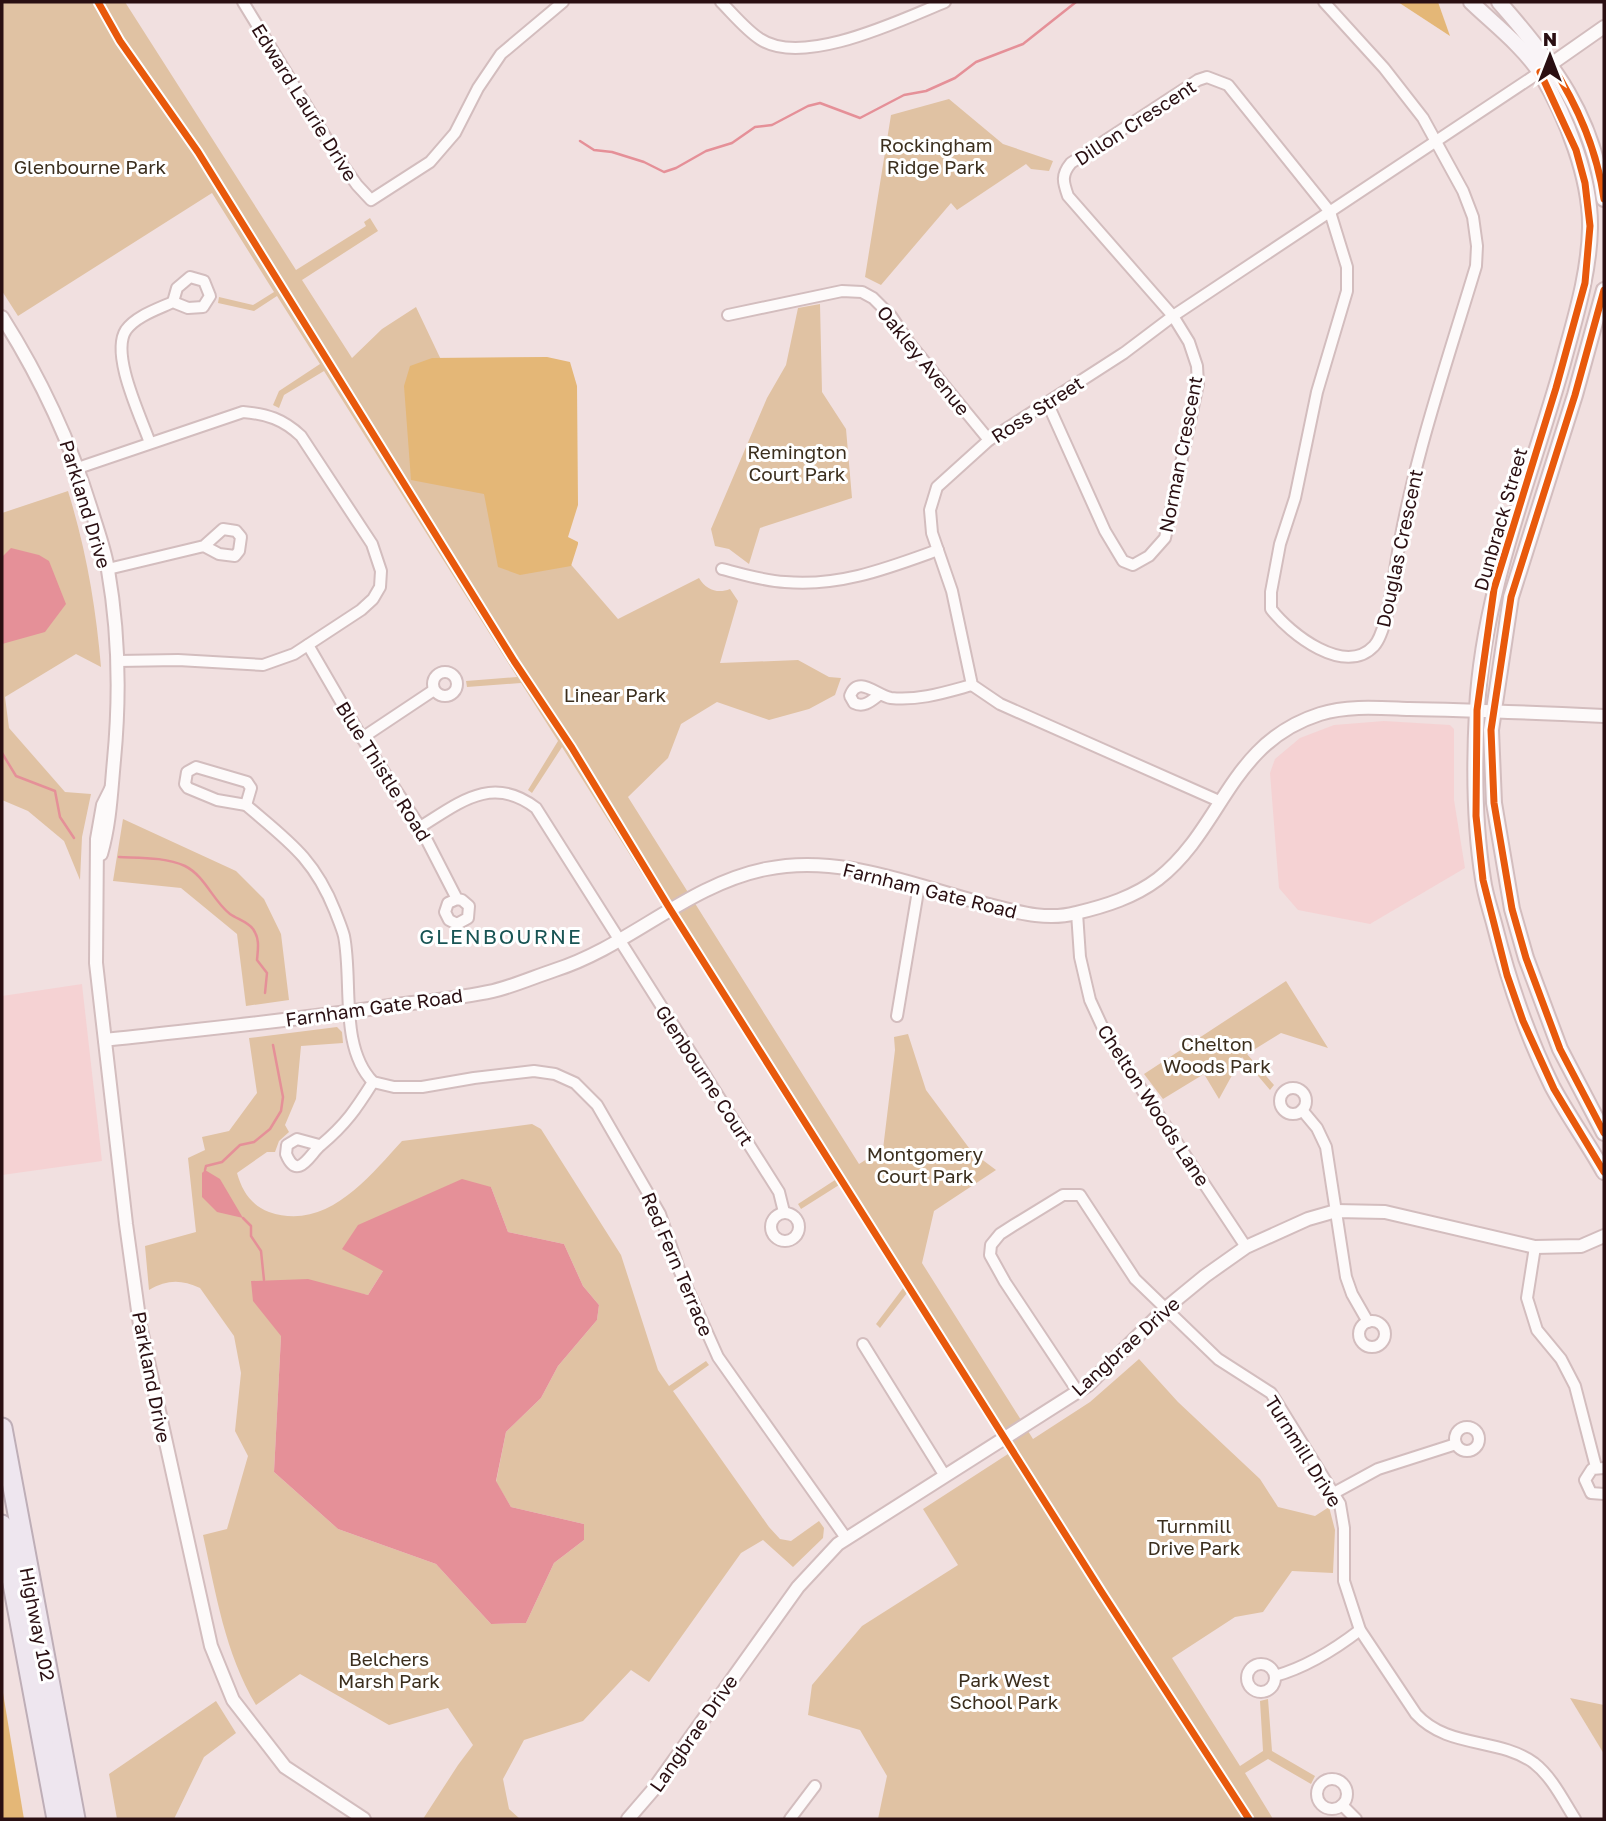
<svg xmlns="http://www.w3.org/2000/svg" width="1606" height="1821" font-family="'Golos Text',sans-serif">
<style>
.built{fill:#f5d2d3}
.green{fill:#e0c2a3;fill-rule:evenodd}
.forest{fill:#e4b777}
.water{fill:#e59098}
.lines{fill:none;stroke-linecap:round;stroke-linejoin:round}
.stream{stroke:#e59098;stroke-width:2.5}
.minor-casing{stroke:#d3bdbe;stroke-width:14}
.tertiary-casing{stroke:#d3bdbe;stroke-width:16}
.secondary-casing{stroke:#d3bdbe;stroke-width:18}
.motorway-casing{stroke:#beaeb7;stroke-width:23}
.minor{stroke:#fdfafa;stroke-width:10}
.tertiary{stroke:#fdfafa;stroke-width:12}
.secondary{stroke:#f9f4f7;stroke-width:14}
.motorway{stroke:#eee6ef;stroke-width:19}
.cycleway-casing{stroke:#fff;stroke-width:11}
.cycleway{stroke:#e8590c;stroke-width:7}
.labels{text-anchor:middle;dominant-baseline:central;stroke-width:6;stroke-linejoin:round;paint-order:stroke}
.street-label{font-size:19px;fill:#2a0f12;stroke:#fff}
.park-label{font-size:19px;fill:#3b2e1d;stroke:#fff}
.neighbourhood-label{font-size:21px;letter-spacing:2px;fill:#185454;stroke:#fff}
</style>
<rect width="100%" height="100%" fill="#f1e0e0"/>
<g class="built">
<polygon points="1384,721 1450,725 1454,729 1454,800 1465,868 1370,924 1298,910 1279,888 1270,773 1275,759 1300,738 1334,725"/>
<polygon points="82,984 102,1161 2,1175 2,996"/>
</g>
<g class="green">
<path d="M 2,2 L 125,2 L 296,270 L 366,226 L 364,222 L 370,218 L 378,231 L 302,280 L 352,358 L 382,329 L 416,307 L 498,480 L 618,619 L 699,578 C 706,590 718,594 730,589 L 738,601 L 720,663 L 798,660 L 829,677 L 841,678 L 835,695 L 809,709 L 769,720 L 717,702 L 681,724 L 668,758 L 628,797 L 859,1164 L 883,1149 L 895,1050 L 894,1037 L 908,1034 L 926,1090 L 972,1152 L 996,1170 L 934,1211 L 922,1263 L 1033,1439 L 1090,1402 L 1139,1359 L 1178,1402 L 1260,1479 L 1278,1507 L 1315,1516 L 1329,1507 L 1335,1530 L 1333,1573 L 1292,1571 L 1263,1612 L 1235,1617 L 1172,1658 L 1240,1766 L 1263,1751 L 1260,1701 L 1268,1699 L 1272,1751 L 1315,1776 L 1311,1784 L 1268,1759 L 1245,1773 L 1273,1819 L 878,1819 L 887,1776 L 860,1730 L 808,1715 L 812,1685 L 862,1626 L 958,1565 L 923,1509 L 1008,1454 L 907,1293 L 880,1328 L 876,1324 L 903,1288 L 839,1185 L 801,1209 L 798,1204 L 835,1180 L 562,747 L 532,793 L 528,790 L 558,741 L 521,683 L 467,687 L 466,681 L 517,677 L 324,371 L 284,395 L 279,408 L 273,405 L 279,391 L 320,364 L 277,296 L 254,311 L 218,303 L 219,297 L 253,305 L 274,292 L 212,193 L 18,316 L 2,291 Z"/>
<polygon points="949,99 1003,144 1053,161 1049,171 1031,169 1026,164 957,210 951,203 881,285 865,277 891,115"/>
<polygon points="820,304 822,392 846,429 852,498 760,528 749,564 729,549 715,546 711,529 767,398 786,365 798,308"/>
<path d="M 68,491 C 86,549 96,607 101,667 L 76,654 L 5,697 L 9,728 L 65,792 L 91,794 L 82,837 L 80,880 L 64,841 L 28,811 L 2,800 L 2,513 Z"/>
<polygon points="123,819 236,871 264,899 281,934 289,1000 246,1006 237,934 181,888 113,881"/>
<polygon points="1286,981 1328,1048 1281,1033 1247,1054 1274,1085 1270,1090 1242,1057 1219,1099 1204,1074 1163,1099 1144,1074"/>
<path d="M 337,1027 L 342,1032 L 343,1043 L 301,1046 L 296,1099 L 285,1125 L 289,1132 L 279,1141 L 275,1152 L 267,1152 L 237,1173 C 242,1191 251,1205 269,1212 C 326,1232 368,1178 402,1141 L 532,1124 L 541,1129 L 621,1255 L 658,1370 L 669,1386 L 706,1361 L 709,1365 L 673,1391 L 769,1527 L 780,1539 L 791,1541 L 819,1521 L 824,1528 L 823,1538 L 793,1567 L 763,1540 L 741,1553 L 649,1682 L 631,1670 L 583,1721 L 524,1740 L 503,1779 L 509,1809 L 520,1819 L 423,1819 L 458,1765 L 473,1745 L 448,1708 L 389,1725 L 300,1674 L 256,1705 C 225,1653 216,1594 203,1535 L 227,1529 L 248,1456 L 235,1431 L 241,1373 L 234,1336 L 200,1288 C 180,1279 167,1280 149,1290 L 145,1246 L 196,1232 L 188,1158 L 205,1150 L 202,1137 L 229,1131 L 257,1093 L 249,1038 ZM 491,1187 L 508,1232 L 564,1244 L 583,1286 L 599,1305 L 597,1320 L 558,1366 L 541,1398 L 506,1432 L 496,1482 L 511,1507 L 584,1524 L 584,1540 L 554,1563 L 526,1623 L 491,1624 L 436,1564 L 338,1529 L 274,1472 L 281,1336 L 343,1290 L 368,1295 L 383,1271 Z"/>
<polygon points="1570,1698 1604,1705 1604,1754"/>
<polygon points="216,1701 236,1733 204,1757 174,1819 117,1819 109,1774"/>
</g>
<g class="forest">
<polygon points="1398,2 1438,2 1450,36"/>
<polygon points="547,357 570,362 577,386 578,505 568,537 578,542 578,544 571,566 520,575 498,567 484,494 411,480 404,386 410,366 432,358"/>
<polygon points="2,1687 24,1819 2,1819"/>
</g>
<g class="water">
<polygon points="11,548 39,555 49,561 66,604 45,632 2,644 2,557"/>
<polygon points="205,1170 220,1179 243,1218 217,1212 202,1197 202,1173"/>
<polygon points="462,1179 491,1187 508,1232 564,1244 583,1286 599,1305 597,1320 558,1366 541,1398 506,1432 496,1481 511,1507 584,1524 584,1540 554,1563 526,1623 491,1624 436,1564 338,1529 274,1472 281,1336 253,1301 251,1281 308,1279 368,1295 383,1271 342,1249 358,1225"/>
</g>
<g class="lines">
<g class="stream">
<polyline points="580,141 594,150 612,152 644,162 664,172 676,168 706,151 732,143 755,127 772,125 808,106 820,103 860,118 904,95 926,91 955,78 976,62 1023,44 1076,2"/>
<polyline points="2,753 16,776 55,791 60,817 74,838"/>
<path d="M 119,857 C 140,858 166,857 185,866 C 205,876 213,901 230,914 C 237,919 248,922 253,929 C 260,939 258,949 257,960 L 267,973 L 265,993"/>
<polyline points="205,1170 206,1166 222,1162 240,1145 254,1142 270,1129 281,1111 283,1097 273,1045"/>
<polyline points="243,1218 251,1226 251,1236 261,1251 264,1280"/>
</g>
<g class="minor-casing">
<g id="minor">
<polyline points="243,2 342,164 357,185 371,200 430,162 455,133 478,88 501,54 563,2"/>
<path d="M 721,2 C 733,14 746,30 760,39 C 803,68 903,19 945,2"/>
<polyline points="728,315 842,291 862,292 873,298 891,316 910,344 989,440"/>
<path d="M 1047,402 L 1105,531 L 1123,561 L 1133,565 L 1149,556 L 1165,538 L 1198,384 L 1197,366 L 1189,342 L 1173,316 L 1068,196 C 1063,182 1061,175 1071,163 L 1198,80 L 1207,77 L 1228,85 L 1330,212 L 1347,267 L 1347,291 L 1317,392 L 1295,498 L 1280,544 L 1271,592 L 1271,609 C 1290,634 1345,677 1374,646 C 1386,633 1392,588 1395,570 C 1411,465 1446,366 1476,266 L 1477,246 L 1473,217 L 1463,191 L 1423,118 L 1384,68 L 1324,2"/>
<path d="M 150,443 C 141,417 110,354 126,330 C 136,316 158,309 173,302 L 177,288 L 190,277 L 204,281 L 210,296 L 203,307 L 188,308 L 173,302"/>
<path d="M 78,468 L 243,412 C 267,414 283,419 301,436 L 372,544 L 381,571 L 380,587 L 373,599 L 361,610 L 294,654 L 263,665 L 178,660 L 118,661"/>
<polyline points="108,569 204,546 223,529 236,531 241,537 239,551 235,556 219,554 204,546"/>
<path d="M 722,569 C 742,574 764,581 785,582 C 840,587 888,568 938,550"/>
<polyline points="308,645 362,738 420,827 457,899 462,900 469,906 468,918 457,924 449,920 445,912 448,903 457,899"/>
<circle cx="445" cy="684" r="12"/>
<path d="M 879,695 C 871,701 864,708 854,703 L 850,696 C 858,674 877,696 891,698 C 919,701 946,692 972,685"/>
<polyline points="362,738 434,690"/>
<polygon points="196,767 247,782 251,788 246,805 217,800 188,788 185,784 187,772"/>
<polyline points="1219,801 1000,704 972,685 952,591 932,533 930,510 937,487 989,440 1124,353 1173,316 1540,72"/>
<path d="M 246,805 C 288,841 314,858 335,911 C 338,919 342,928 344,936 C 353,981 339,1047 373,1082 L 394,1087 L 422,1087 L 474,1078 L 534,1071 L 555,1074 L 575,1083 L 597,1105 L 660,1214 L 680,1272 L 718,1357 L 846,1538"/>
<path d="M 420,827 C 459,803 492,774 536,808 L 779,1192 L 784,1212"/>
<polyline points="1077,913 1080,957 1090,1000 1107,1037 1246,1247"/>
<polyline points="897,1016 919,885"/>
<circle cx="1293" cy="1101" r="13"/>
<polyline points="1302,1110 1317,1128 1326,1147 1346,1277 1352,1294 1368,1322"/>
<path d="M 319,1145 L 297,1139 L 287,1145 L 286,1154 C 298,1183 311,1152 321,1145 C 346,1124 356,1109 373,1082"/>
<circle cx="785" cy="1227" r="14"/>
<polyline points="1535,1247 1527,1298 1537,1330 1561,1359 1575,1386 1596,1467"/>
<circle cx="1372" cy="1334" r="13"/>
<polyline points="863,1344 945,1476"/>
<path d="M 1078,1392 L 1005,1282 L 990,1255 L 991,1245 L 1000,1234 L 1014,1225 L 1063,1195 L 1080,1195 L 1135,1279 L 1218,1359 L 1271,1393 L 1340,1504 L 1344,1528 L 1344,1581 L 1360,1630 L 1416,1714 C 1448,1749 1498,1737 1534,1763 C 1552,1777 1563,1800 1575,1819"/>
<circle cx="1467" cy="1439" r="12"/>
<polyline points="1604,1468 1592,1469 1585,1480 1591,1493 1604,1494"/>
<polyline points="1334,1493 1378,1469 1456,1444"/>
<circle cx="1261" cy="1678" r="14"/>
<path d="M 1275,1676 C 1307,1667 1334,1650 1360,1630"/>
<circle cx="1332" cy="1794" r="15"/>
<polyline points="1342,1805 1356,1819"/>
<polyline points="790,1819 815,1786"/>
</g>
</g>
<g class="tertiary-casing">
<g id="tertiary">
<polyline points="1544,69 1604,27"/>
<path d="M 2,317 C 40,377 70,441 91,509 C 97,529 105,550 108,570 C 119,633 120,697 114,760 C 111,792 110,823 101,854"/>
<polyline points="111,789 103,805 97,839 96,963 126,1224 140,1325 211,1646 233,1700 285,1767 364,1819"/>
<path d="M 105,1040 C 202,1029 300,1020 396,1005 C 428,1001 461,998 493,991 C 514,986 534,977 555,970 C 630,946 687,885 766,869 C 842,853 916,887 989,905 C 1017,912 1047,921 1076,913 C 1106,906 1134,897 1158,879 C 1223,828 1229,743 1320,714 C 1348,705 1381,708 1409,709 C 1474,710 1539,713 1604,716"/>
<polyline points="628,1819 653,1790 798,1587 838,1544 1088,1385 1166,1308 1205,1276 1246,1247 1308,1219 1336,1211 1385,1212 1535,1247 1581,1246 1604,1236"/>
</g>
</g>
<g class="secondary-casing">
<g id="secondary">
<path d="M 1471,2 C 1494,24 1524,47 1541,74 C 1566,116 1591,178 1590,228 C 1589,275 1575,318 1563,363 C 1531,478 1483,589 1477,710 C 1474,766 1474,823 1483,879 C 1485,895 1491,911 1495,927 C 1509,983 1527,1035 1552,1086 C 1568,1116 1588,1143 1604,1172"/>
<path d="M 1499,2 C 1553,63 1593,116 1604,199"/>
<polyline points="1604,290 1575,395 1511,597 1491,730 1494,803 1512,909 1526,958 1560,1049 1604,1133"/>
</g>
</g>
<g class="motorway-casing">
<g id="motorway">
<polyline points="2,1428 75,1819"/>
<polyline points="2,1525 57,1819"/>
</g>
</g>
<use href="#minor" class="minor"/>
<use href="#tertiary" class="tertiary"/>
<use href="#secondary" class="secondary"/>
<use href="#motorway" class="motorway"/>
<g class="cycleway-casing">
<g id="cycleway">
<polyline points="98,2 120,41 198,152 514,661 572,748 670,909 1101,1591 1249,1819"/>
<path d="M 1551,64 C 1578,106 1597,150 1604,199"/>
<polyline points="1540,72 1576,150 1585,183 1590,226 1585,283 1556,388 1494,589 1477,710 1476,816 1483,880 1507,975 1523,1021 1554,1089 1604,1172"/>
<polyline points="1604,290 1575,395 1511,597 1491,730 1494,803 1512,909 1526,958 1560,1049 1604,1133"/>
</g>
</g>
<use href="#cycleway" class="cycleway"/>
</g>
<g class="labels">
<g class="street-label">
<text transform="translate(305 102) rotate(58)">Edward Laurie Drive</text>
<text transform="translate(1135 122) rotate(-33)">Dillon Crescent</text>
<text transform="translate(924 360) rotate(51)">Oakley Avenue</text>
<text transform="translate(1037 409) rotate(-33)">Ross Street</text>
<text transform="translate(1180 454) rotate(-79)">Norman Crescent</text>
<text transform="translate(86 504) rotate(73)">Parkland Drive</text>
<text transform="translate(1500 519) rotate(-74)">Dunbrack Street</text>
<text transform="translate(1399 548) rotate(-78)">Douglas Crescent</text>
<text transform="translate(384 771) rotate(58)">Blue Thistle Road</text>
<text transform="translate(930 890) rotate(14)">Farnham Gate Road</text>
<text transform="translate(374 1007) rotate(-8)">Farnham Gate Road</text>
<text transform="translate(705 1075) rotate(57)">Glenbourne Court</text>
<text transform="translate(1154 1105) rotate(57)">Chelton Woods Lane</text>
<text transform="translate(678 1264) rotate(67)">Red Fern Terrace</text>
<text transform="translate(1125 1346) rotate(-42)">Langbrae Drive</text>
<text transform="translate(152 1377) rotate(79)">Parkland Drive</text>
<text transform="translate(1304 1451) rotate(58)">Turnmill Drive</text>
<text transform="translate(38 1624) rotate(79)">Highway 102</text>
<text transform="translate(693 1733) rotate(-55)">Langbrae Drive</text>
</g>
<g class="park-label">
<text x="936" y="144">Rockingham<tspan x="936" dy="22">Ridge Park</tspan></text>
<text x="90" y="166">Glenbourne Park</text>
<text x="797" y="451">Remington<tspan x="797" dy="22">Court Park</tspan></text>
<text x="615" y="694">Linear Park</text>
<text x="1217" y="1043">Chelton<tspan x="1217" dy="22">Woods Park</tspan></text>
<text x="925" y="1153">Montgomery<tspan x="925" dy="22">Court Park</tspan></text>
<text x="1194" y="1525">Turnmill<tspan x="1194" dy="22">Drive Park</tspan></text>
<text x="389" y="1658">Belchers<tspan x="389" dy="22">Marsh Park</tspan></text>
<text x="1004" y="1679">Park West<tspan x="1004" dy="22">School Park</tspan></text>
</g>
<g class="neighbourhood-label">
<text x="501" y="936">GLENBOURNE</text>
</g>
</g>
<rect width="1606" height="1821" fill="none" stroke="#2a0f12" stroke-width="7"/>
<g transform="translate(1550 56)" stroke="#ffffff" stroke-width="5" paint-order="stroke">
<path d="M0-5L12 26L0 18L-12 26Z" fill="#2a0f12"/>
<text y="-10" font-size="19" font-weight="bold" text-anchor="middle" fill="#2a0f12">N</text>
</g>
</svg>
